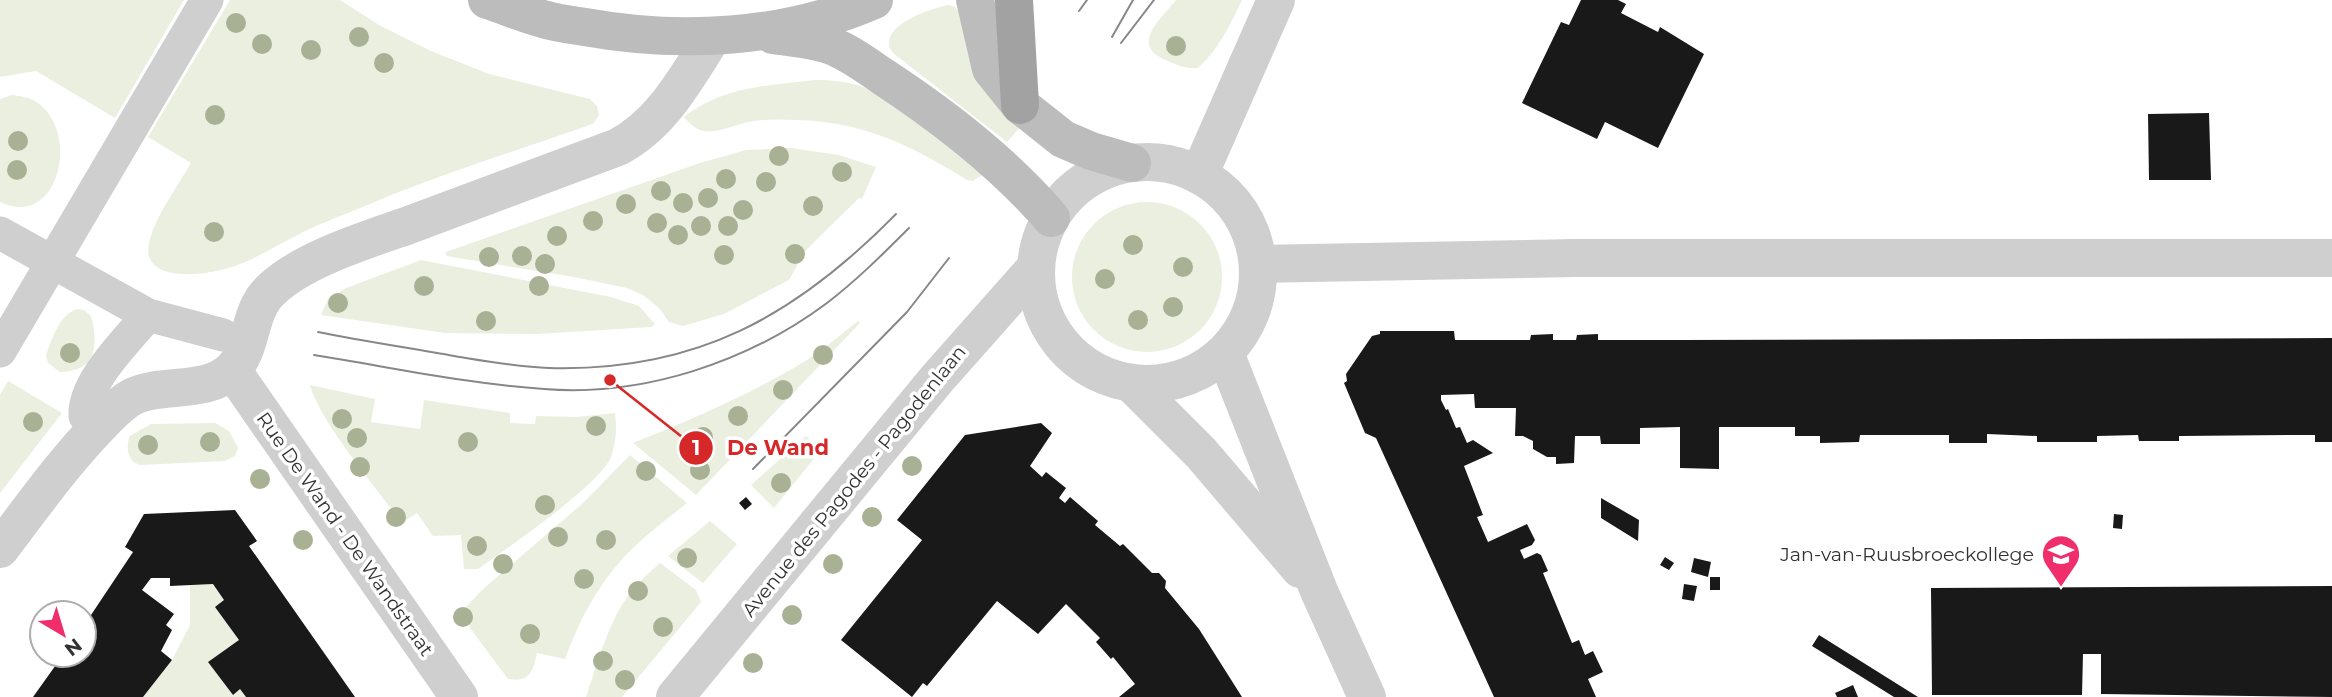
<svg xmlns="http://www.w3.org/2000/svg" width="2332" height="697" font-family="Montserrat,sans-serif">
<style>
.green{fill:#ebefe0}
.building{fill:#191919}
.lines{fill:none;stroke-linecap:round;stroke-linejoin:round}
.pedestrian{stroke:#cfcfcf;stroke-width:33}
.minor{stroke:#cfcfcf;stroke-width:38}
.tertiary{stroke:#cfcfcf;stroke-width:38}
.secondary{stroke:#bcbcbc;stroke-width:38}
.trunk{stroke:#a2a2a2;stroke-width:38}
.tram{stroke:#878787;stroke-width:2}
.tree{fill:#a8b194}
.labels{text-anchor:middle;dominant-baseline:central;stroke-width:7;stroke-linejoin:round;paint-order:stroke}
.street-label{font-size:19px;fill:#323232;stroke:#fff}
.poi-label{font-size:19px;fill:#323232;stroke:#fff;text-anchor:end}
.leader{fill:none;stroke:#d62828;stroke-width:2.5}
.callout-dot{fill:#d62828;stroke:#fff;stroke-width:2.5}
.mark-label{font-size:21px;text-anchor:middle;font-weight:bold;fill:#fff}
.callout-label{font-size:21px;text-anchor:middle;font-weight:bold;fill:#d62828;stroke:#fff;stroke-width:7;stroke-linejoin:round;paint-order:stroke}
</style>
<rect width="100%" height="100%" fill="#fff"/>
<g class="green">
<polygon points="0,0 184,0 115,118 36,71 0,77"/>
<path d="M 230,0 L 340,0 L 379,25 L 431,51 L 489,74 L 590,99 L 597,106 L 599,115 L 594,123 L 587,126 C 513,152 437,175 365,206 C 341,216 315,225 292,238 C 267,250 252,262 225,269 C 205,274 161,281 150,259 C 139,238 180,183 191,163 L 148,137 Z"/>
<path d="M 1176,0 L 1242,0 C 1230,25 1219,49 1198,68 C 1186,69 1177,65 1166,60 C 1129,45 1161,19 1176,0 Z"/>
<path d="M 949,5 L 955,7 L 960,14 L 1022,125 L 1007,142 L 893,53 C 873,28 930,8 949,5 Z"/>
<path d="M 815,80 C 831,80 847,81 863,87 C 900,101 951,149 984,174 L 973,181 L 967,180 C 911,145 864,122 797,120 C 780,119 764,119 748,122 C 734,125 715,135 700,130 C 694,128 688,122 684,117 C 723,86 767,86 815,80 Z"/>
<path d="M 12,95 C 19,96 27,97 33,100 C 82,126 61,231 0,202 L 0,99 Z"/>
<polygon points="791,148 839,155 876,167 862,199 859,198 806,250 789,280 724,314 683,326 669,322 659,308 643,295 627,288 574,277 446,256 446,252 700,163 746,150"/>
<circle cx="1147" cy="277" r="75"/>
<polygon points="421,260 611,297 639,306 655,324 651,327 537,334 445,333 321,315 328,299 346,288"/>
<path d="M 77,309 L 84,310 L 91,316 C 99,345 96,372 60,372 L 48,363 L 46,355 C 52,339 59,315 77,309 Z"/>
<path d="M 858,321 L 860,323 L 696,495 L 633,443 C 693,419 751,394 807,360 C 825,348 841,334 858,321 Z"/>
<polygon points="8,381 62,413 0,493 0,395"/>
<path d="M 310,385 L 375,399 L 371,422 L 420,429 L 424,400 L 510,413 L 510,423 L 532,424 L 535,424 L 536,416 L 577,417 L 615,413 C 617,428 616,443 611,457 C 600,485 506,549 478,569 L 464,569 L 461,535 L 433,536 L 417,513 L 402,523 C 377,489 320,422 310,385 Z"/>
<path d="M 215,423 L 229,431 L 238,448 L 235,456 L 225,461 L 140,465 L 133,462 C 127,453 126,446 130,436 L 151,424 Z"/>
<polygon points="806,436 821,450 774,508 751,485"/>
<path d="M 630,455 L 687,503 C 666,520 643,537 625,556 C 597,586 579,621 565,659 L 537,653 C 533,670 531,683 508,679 L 470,628 L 467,606 L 482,590 L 583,503 Z"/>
<polygon points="710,521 737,544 703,583 668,556"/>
<path d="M 660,563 L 696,590 L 701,602 L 622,697 L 586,697 C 599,660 609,616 636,586 C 643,578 652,570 660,563 Z"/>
<polygon points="213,584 224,600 216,607 239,640 208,662 233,695 240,689 246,697 143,697 172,660 190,625 190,585"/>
</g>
<g class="building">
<polygon points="1581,0 1618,0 1626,4 1621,13 1658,32 1660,27 1704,54 1658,148 1605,122 1597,139 1522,103 1561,22 1569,25"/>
<polygon points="2209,113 2211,180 2149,180 2148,114"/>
<polygon points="1380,331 1454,331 1455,340 1530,340 1531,335 1553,334 1553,340 1576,340 1577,335 1598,334 1598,340 1680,340 2332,338 2332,442 2315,442 2315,435 2297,435 2179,436 2179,441 2139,441 2138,435 2097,436 2097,442 2037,442 2037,436 1987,434 1987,443 1949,443 1949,435 1860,435 1859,442 1820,443 1820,436 1795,436 1795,427 1719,427 1719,469 1680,468 1680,427 1640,428 1640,444 1601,444 1600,436 1575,436 1574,463 1556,464 1556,457 1547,457 1533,449 1533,441 1523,436 1515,436 1516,408 1475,408 1474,394 1441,395 1441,400 1446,410 1448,409 1456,428 1460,427 1467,443 1473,440 1493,453 1464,466 1483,515 1477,517 1488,542 1527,524 1535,540 1532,545 1520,550 1524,559 1537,553 1541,555 1548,571 1543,573 1572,643 1579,640 1585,655 1593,651 1603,672 1588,679 1596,697 1494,697 1376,438 1365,433 1344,383 1347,381 1346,374 1372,336 1380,334"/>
<polygon points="1041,423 1052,433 1030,466 1042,477 1046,472 1066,488 1059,498 1065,503 1070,497 1098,521 1095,525 1120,546 1123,544 1152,573 1159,573 1166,581 1165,588 1199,629 1242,697 1119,697 1135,684 1113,657 1111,659 1096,642 1100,638 1066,604 1038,634 997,601 927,686 923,683 912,697 841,640 922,540 897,520 965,435"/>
<polygon points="746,497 752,504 745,510 739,503"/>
<polygon points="1601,498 1639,520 1638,541 1601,518"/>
<polygon points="235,510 257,541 249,546 355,697 246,697 240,689 233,695 208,662 239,640 215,607 224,600 213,584 170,586 170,578 151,578 142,590 174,614 166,625 172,630 161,651 172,660 143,697 33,697 63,655 84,655 84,618 89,618 133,552 125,547 144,514"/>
<polygon points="2114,514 2123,515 2122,529 2113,528"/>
<polygon points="1665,557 1674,563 1669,570 1660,565"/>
<polygon points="1694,558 1711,562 1708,577 1691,572"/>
<rect x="1710" y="577" width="10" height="13"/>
<polygon points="1684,584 1697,586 1694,601 1682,599"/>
<polygon points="2332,586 2332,697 2101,694 2101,654 2083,654 2082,695 1932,695 1931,588"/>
<polygon points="1819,635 1918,697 1894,697 1812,646"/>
<polygon points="1853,685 1858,697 1837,697 1835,693"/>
</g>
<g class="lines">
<g class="pedestrian">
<polyline points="0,233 148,315 223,335"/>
<polyline points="0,351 207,0"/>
<path d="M 85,416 C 83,382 127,341 148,315"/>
</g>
<g class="minor">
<polyline points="1199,175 1276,0"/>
<polyline points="1259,264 1575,258 2332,258"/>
<polyline points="232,370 459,697"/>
<path d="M 0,549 C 32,507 63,463 100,425 C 110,415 119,404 132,397 C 162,382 206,395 232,370 C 254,348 247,312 271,290 C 303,259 367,240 409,225 C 478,199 548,173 618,147 C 663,123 686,78 713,36"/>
</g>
<g class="tertiary">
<circle cx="1147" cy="273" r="111"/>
<polyline points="1225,353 1319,591 1367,697"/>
<polyline points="1131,383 1201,453 1300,569"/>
<polyline points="675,697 936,380 1036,267"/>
</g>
<g class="secondary">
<path d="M 487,0 C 506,6 524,14 543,19 C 556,23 571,25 585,27 C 679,44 785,39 874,0"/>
<polyline points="975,0 991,69 1020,105 1063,139 1091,151 1132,163"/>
<path d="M 773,35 C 792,38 814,39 832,46 C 850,53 866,65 882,76 C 943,116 1004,163 1051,218"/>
</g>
<polyline class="trunk" points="1014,0 1020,105"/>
<g class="tram">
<polyline points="1079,11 1087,0"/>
<polyline points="1112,37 1133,0"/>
<polyline points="1121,43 1154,0"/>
<path d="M 318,332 C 363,341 409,348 454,356 C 485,361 517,367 549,368 C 695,372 795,317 896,214"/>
<path d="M 314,355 C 390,367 467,384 544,389 C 643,397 748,362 827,303 C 857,280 883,254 909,228"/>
<polyline points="753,469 907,312 949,258"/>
</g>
</g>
<g class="tree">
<circle cx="236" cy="23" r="10"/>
<circle cx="359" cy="37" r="10"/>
<circle cx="262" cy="44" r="10"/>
<circle cx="1176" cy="46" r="10"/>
<circle cx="311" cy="50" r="10"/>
<circle cx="384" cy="63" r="10"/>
<circle cx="215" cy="115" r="10"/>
<circle cx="18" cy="141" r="10"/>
<circle cx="779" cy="156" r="10"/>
<circle cx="17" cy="170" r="10"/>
<circle cx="842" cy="172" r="10"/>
<circle cx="726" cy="179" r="10"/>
<circle cx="766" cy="182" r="10"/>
<circle cx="661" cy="191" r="10"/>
<circle cx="708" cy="198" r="10"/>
<circle cx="683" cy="203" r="10"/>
<circle cx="626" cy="204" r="10"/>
<circle cx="813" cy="206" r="10"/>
<circle cx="743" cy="210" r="10"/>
<circle cx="593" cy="221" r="10"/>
<circle cx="657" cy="223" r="10"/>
<circle cx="701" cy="226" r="10"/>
<circle cx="728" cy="226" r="10"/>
<circle cx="214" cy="232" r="10"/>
<circle cx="678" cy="235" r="10"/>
<circle cx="557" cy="236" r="10"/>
<circle cx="1133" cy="245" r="10"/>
<circle cx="795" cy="254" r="10"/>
<circle cx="724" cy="255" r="10"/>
<circle cx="522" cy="256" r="10"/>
<circle cx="489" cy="257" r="10"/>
<circle cx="545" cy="264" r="10"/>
<circle cx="1183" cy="267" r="10"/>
<circle cx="1105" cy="279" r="10"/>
<circle cx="424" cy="286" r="10"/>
<circle cx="539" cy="286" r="10"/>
<circle cx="338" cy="303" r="10"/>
<circle cx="1173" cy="307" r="10"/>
<circle cx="1138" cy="320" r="10"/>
<circle cx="486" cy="321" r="10"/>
<circle cx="70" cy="353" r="10"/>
<circle cx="823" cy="355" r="10"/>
<circle cx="783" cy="390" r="10"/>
<circle cx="738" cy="416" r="10"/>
<circle cx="342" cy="419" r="10"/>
<circle cx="33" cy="422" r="10"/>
<circle cx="596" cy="426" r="10"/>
<circle cx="703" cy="437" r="10"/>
<circle cx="357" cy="438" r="10"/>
<circle cx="210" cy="442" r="10"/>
<circle cx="468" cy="442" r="10"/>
<circle cx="148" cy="445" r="10"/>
<circle cx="912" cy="466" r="10"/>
<circle cx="360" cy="467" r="10"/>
<circle cx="700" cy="470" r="10"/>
<circle cx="646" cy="471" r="10"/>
<circle cx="260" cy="479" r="10"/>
<circle cx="781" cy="483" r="10"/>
<circle cx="545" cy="505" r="10"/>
<circle cx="396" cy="517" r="10"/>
<circle cx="872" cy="517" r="10"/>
<circle cx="558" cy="537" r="10"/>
<circle cx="303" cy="540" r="10"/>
<circle cx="606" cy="540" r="10"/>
<circle cx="477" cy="546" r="10"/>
<circle cx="687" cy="558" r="10"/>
<circle cx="503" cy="564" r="10"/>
<circle cx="833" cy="564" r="10"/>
<circle cx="584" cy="579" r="10"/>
<circle cx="638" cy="591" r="10"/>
<circle cx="792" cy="615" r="10"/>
<circle cx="463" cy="617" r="10"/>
<circle cx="663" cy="627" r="10"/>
<circle cx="530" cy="634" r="10"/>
<circle cx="603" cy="661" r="10"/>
<circle cx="753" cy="663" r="10"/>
<circle cx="625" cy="680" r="10"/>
</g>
<defs>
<g id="school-pin" transform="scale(2.0125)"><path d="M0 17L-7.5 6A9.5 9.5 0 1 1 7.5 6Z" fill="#ef2e6b" stroke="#fff"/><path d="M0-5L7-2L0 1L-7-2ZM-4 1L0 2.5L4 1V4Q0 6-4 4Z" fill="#fff"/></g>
</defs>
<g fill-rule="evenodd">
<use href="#school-pin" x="2061" y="554"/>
</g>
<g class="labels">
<g class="street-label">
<text transform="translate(854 481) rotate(-51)">Avenue des Pagodes - Pagodenlaan</text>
<text transform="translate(345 534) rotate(55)">Rue De Wand - De Wandstraat</text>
</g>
<g class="poi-label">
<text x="2034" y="554">Jan-van-Ruusbroeckollege</text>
</g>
</g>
<path class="leader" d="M610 380L696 448"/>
<g class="callout-dot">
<circle cx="610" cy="380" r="7"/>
<circle cx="696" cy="448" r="18"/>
</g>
<g class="mark-label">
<text x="696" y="455">1</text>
</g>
<g class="callout-label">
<text x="778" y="455">De Wand</text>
</g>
<g transform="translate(63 634) rotate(142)"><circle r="33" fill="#ffffff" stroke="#adadad" stroke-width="2"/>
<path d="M0-5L12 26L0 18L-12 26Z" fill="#ef2e6b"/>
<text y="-10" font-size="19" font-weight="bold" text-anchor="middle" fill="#323232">N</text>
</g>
</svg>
